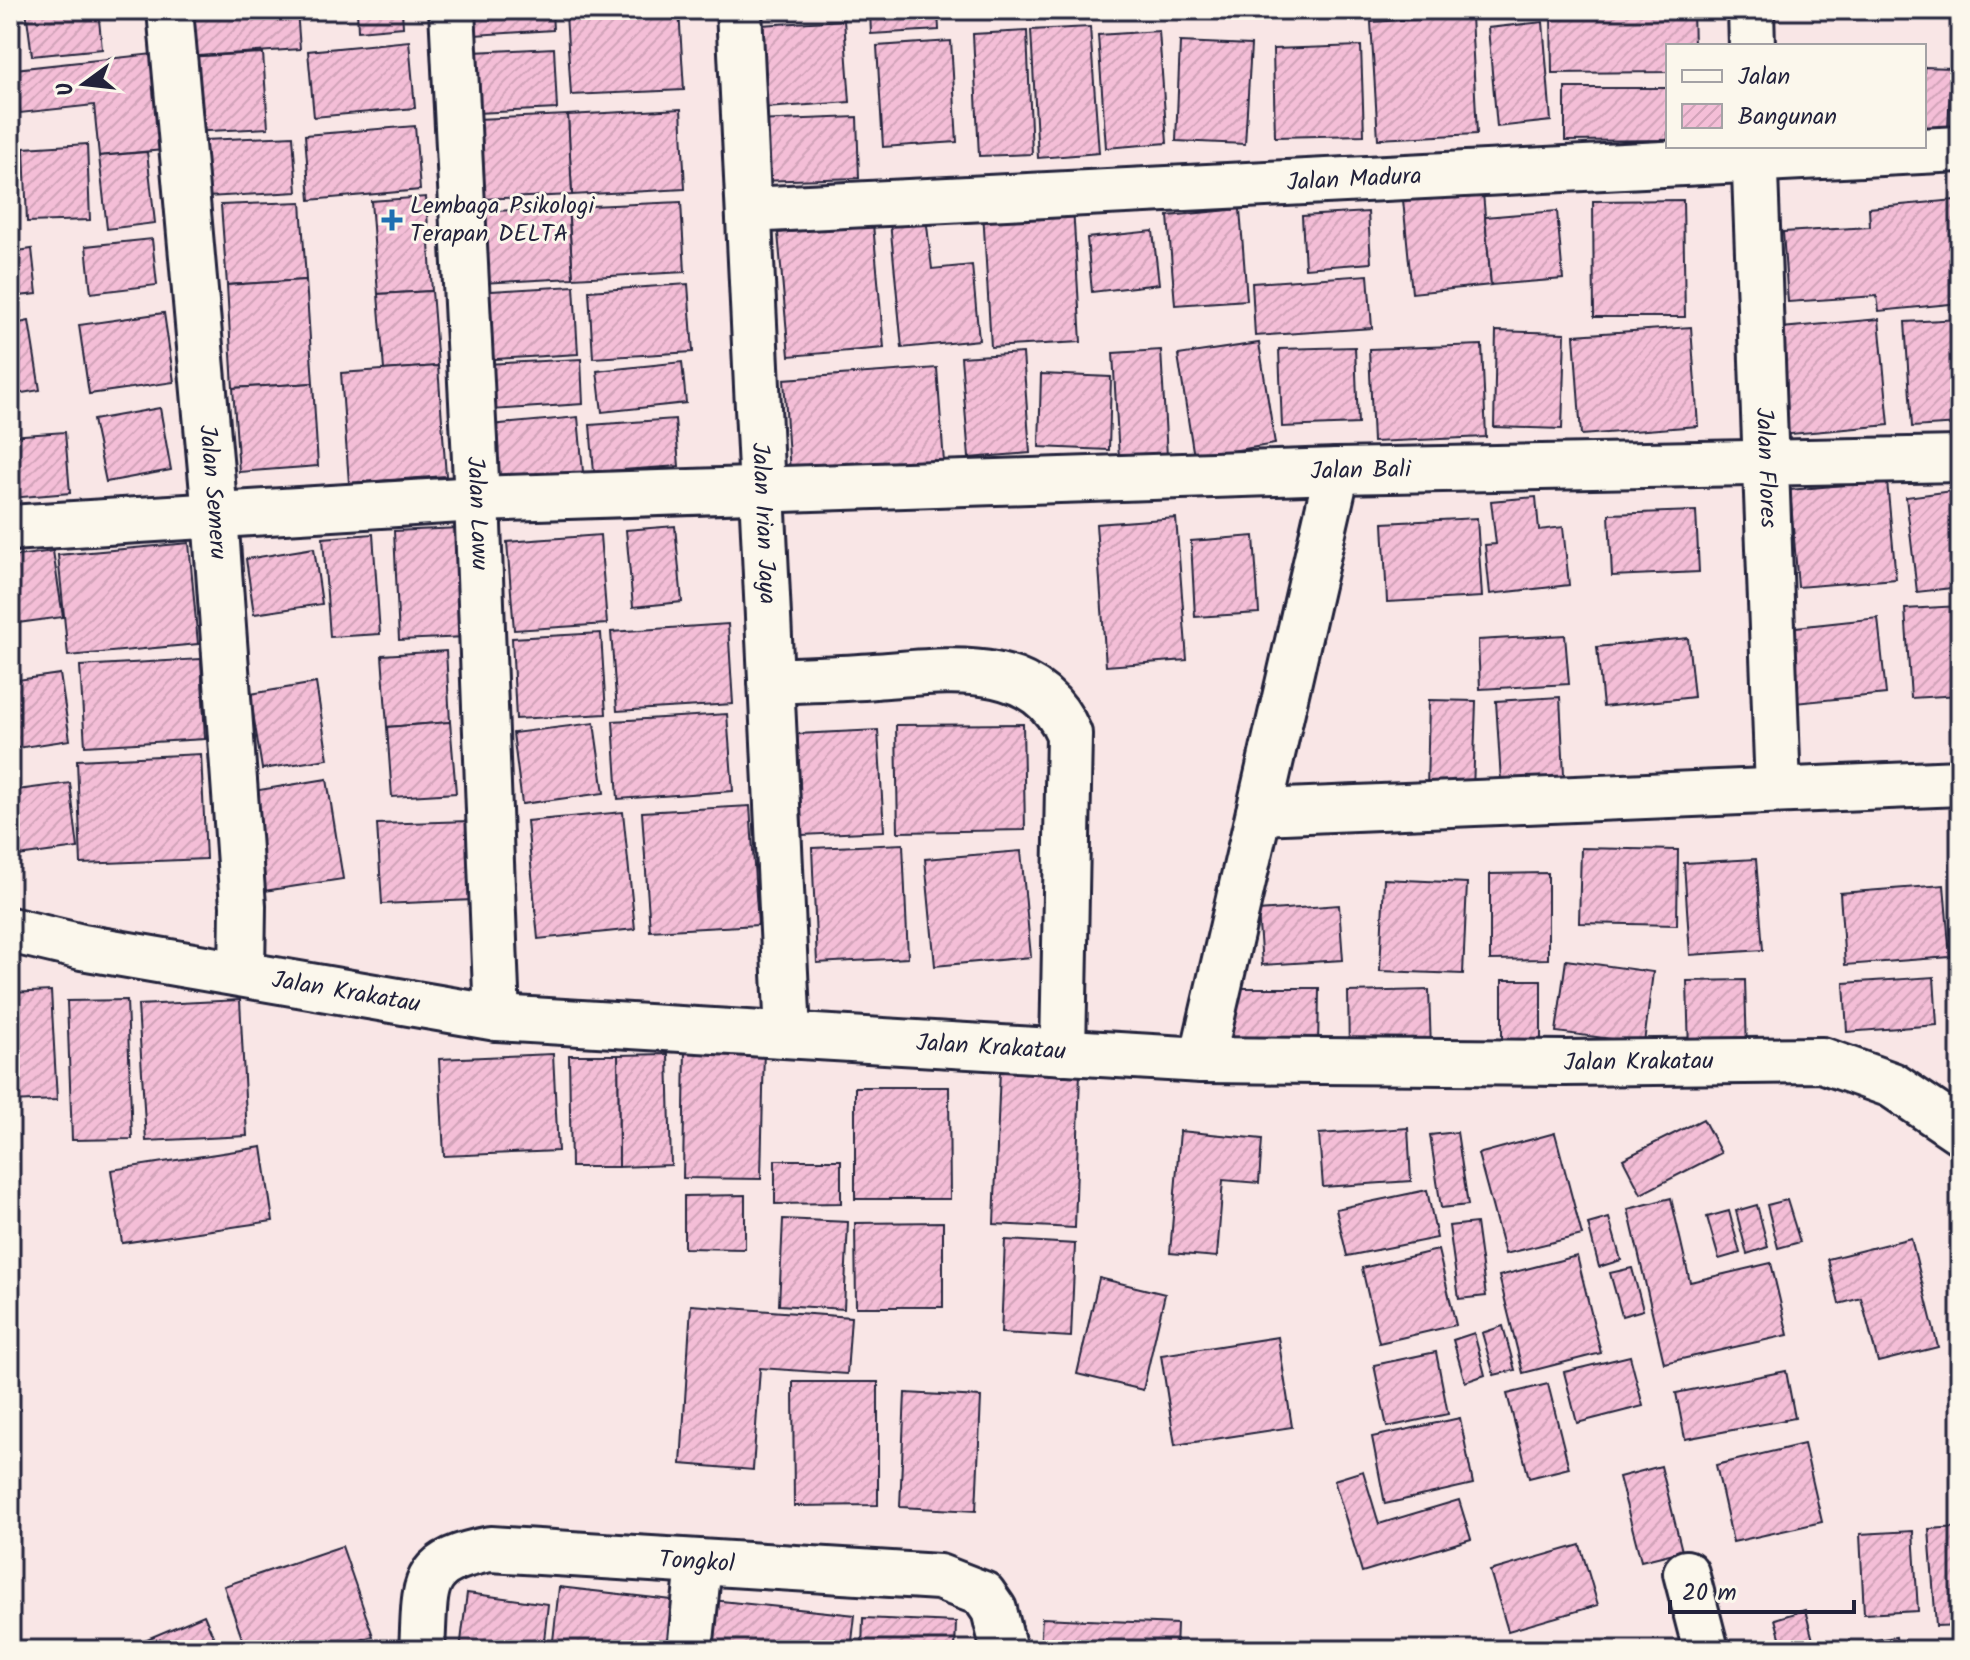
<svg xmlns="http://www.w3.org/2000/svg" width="1970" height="1660" font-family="Kalam,sans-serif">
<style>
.building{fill:url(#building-hatch);stroke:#22223b;stroke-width:2}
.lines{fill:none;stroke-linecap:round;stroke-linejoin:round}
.minor-casing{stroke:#22223b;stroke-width:50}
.minor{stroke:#fbf7ec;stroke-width:44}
.poi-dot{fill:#1f6fb2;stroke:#fbf7ec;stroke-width:3}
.labels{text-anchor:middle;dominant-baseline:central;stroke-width:6;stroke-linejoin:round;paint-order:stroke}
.street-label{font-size:24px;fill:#22223b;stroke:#fbf7ec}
.poi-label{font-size:24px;fill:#22223b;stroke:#fbf7ec;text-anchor:start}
</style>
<defs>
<pattern id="building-hatch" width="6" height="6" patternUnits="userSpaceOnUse" patternTransform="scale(2)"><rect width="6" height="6" fill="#f4bed7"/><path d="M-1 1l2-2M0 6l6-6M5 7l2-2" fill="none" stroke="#d1a3b9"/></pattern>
</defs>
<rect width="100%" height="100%" fill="#f9e6e6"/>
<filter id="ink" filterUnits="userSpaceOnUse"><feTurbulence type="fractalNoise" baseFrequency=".0125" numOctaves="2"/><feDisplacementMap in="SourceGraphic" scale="16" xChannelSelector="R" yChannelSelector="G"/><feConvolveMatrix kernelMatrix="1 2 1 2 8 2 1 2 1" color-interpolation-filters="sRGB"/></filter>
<g filter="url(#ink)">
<g class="building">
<polygon points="26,10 98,10 102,49 32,56"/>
<polygon points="181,10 297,10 300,49 183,57"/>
<polygon points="357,10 402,10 403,27 358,31"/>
<polygon points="472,10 552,10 553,30 474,35"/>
<polygon points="679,10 684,90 571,95 566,14"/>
<polygon points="760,10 844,10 844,12 760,13"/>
<polygon points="870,10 938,10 939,30 871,34"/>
<polygon points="1054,10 1158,10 1158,12 1054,18"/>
<polygon points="1177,10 1262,10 1262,11 1177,14"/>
<polygon points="1386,10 1441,10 1386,15"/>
<polygon points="1693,12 1694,46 1668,46 1668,72 1552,73 1551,13"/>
<polygon points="1471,16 1477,134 1378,139 1371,22"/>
<polygon points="844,20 850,102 766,108 760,25"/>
<polygon points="1543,22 1551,121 1497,127 1488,28"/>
<polygon points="1090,27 1099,153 1038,158 1031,30"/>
<polygon points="1027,31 1032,154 979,156 973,34"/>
<polygon points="1159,31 1167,143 1106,148 1098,35"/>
<polygon points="409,41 415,108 314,117 308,51"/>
<polygon points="951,41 957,142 883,147 877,46"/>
<polygon points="1180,42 1251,45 1245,144 1176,141"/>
<polygon points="1361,46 1364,135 1275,137 1273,49"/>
<polygon points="554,48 557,109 476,113 473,52"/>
<polygon points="263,53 268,128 189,132 183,57"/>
<polygon points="153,54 163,150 99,156 94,105 20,113 15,69"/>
<polygon points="1924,67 1951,68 1948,130 1924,129"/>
<polygon points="1565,88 1668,88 1668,140 1565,141"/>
<polygon points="10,99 14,136 10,136"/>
<polygon points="681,109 685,189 572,195 568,115"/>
<polygon points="568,115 572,195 481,199 476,119"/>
<polygon points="857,117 859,178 756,181 755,121"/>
<polygon points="415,126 420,190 310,200 305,135"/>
<polygon points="293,136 297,192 207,197 205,140"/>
<polygon points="87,144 90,220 27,222 24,148"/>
<polygon points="10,148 13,209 10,209"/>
<polygon points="147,152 155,223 107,229 99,156"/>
<polygon points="1483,193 1491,285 1412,293 1403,200"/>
<polygon points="426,197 432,291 378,294 371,201"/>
<polygon points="1683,200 1685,317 1594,317 1593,201"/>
<polygon points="1955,200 1960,303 1879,311 1877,296 1788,302 1783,232 1870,227 1869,208"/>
<polygon points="301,202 306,280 227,285 221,205"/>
<polygon points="681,202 685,272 573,278 568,207"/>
<polygon points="1073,206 1081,342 991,347 983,211"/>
<polygon points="568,207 573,278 481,283 477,212"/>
<polygon points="925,208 932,269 972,265 979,340 902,348 889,211"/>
<polygon points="1240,209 1247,300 1175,305 1168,216"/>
<polygon points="1557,211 1563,279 1491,285 1485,217"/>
<polygon points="1368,212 1371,263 1305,268 1302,216"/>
<polygon points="873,224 884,348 789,356 778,233"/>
<polygon points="1153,231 1159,284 1092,292 1087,238"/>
<polygon points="152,239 157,285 91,293 86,246"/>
<polygon points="32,249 37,294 19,296 21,317 10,319 10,252"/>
<polygon points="1368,275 1372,328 1255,336 1252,283"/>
<polygon points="306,280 313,383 233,388 227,285"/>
<polygon points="688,284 693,352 593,358 589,291"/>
<polygon points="574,286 578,354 480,360 476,292"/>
<polygon points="432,291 438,366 384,370 378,294"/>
<polygon points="164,313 174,382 89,394 79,325"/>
<polygon points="1879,319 1889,425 1780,435 1771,329"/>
<polygon points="1960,319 1960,424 1912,427 1905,322"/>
<polygon points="29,321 40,390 10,395 10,325"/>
<polygon points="1691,327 1698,426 1581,435 1574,335"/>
<polygon points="1496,331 1565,333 1562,429 1494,427"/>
<polygon points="1259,343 1275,444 1194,457 1178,355"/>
<polygon points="1482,345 1486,437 1373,442 1369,349"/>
<polygon points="1355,347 1358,424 1282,427 1279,349"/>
<polygon points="1161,350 1168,474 1120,476 1113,353"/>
<polygon points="1023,353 1030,453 969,458 961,357"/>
<polygon points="581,359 583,404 490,410 487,364"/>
<polygon points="682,362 686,403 602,412 597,371"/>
<polygon points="438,366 446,476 349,483 341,373"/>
<polygon points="937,368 944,463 790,474 784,379"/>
<polygon points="1041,374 1111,377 1109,450 1039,447"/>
<polygon points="313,383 318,466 239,472 233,388"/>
<polygon points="160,408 171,470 106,482 93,420"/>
<polygon points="578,417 583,472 496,480 490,425"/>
<polygon points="675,419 679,466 594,472 590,425"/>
<polygon points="65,432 70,493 10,498 10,436"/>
<polygon points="1887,481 1896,579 1798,587 1790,490"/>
<polygon points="1960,490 1960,587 1917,592 1906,497"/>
<polygon points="1536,497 1539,530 1563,527 1569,585 1490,594 1485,545 1496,544 1491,501"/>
<polygon points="1696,511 1699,572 1612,576 1609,514"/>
<polygon points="1176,518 1187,660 1106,666 1096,524"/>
<polygon points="1477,518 1482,597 1387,602 1383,523"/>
<polygon points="675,526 682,602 633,607 626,530"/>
<polygon points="460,528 466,637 399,640 394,531"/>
<polygon points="373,534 380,634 330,637 323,538"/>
<polygon points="600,535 607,624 514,630 507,542"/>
<polygon points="1254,536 1259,613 1195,617 1191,541"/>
<polygon points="189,543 198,644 68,656 58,555"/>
<polygon points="314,548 322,604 254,614 246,559"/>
<polygon points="53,551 63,617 10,624 10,557"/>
<polygon points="1960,606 1960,695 1911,698 1905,609"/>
<polygon points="1878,618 1886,694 1795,703 1787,628"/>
<polygon points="728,624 733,704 617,711 611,632"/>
<polygon points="601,633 606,714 516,719 512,638"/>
<polygon points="1565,635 1569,684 1480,689 1478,640"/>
<polygon points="1688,638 1694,697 1603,707 1597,647"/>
<polygon points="446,651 450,722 387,727 382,655"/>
<polygon points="201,659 205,739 85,746 80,666"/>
<polygon points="60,674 70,740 10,749 10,681"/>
<polygon points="316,683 328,759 262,769 250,694"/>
<polygon points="1560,697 1565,794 1502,797 1496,701"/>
<polygon points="1429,700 1476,701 1473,792 1427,791"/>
<polygon points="727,714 733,791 618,799 613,721"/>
<polygon points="450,722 456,793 392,797 387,727"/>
<polygon points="594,723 604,793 522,804 513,733"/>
<polygon points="1023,724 1025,830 898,832 896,725"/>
<polygon points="878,730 884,831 802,835 797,734"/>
<polygon points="201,754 206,859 81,864 77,760"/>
<polygon points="327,779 343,879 264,891 247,792"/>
<polygon points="70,783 78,848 10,857 10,791"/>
<polygon points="750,806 758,925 650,931 642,812"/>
<polygon points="623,812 635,929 538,939 527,821"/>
<polygon points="469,821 473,900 382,904 377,824"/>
<polygon points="903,844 908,958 817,963 812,848"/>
<polygon points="1581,848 1678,850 1677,925 1579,923"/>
<polygon points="1021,851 1031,957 935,966 925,859"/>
<polygon points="1756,859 1763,950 1690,955 1684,863"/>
<polygon points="1548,873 1548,959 1490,960 1490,874"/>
<polygon points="1384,879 1467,883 1463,974 1380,971"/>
<polygon points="1944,885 1950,957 1845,965 1840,893"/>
<polygon points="1339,905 1343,960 1262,965 1258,911"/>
<polygon points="1566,960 1653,972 1644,1043 1556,1032"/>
<polygon points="1934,977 1937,1025 1847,1032 1844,983"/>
<rect x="1502" y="980" width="39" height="67"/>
<polygon points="1745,980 1747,1052 1689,1053 1687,981"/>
<polygon points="1227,988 1319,988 1318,1051 1227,1050"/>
<polygon points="1429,990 1431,1049 1349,1051 1348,992"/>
<polygon points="51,991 57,1100 10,1102 10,993"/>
<polygon points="127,1000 132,1139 72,1140 67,1001"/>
<polygon points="240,1000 247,1136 146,1141 138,1005"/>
<polygon points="685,1046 764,1048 761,1179 683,1178"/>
<polygon points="553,1054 558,1151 444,1156 439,1059"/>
<polygon points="668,1054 671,1165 619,1167 618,1055"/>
<polygon points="569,1055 618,1055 619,1167 571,1167"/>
<polygon points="1000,1069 1080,1072 1075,1228 994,1224"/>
<polygon points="855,1087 949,1087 950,1199 855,1199"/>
<polygon points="1703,1119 1721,1153 1641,1194 1623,1159"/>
<polygon points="1408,1128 1411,1181 1323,1187 1319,1134"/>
<polygon points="1180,1131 1262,1139 1259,1183 1223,1180 1217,1257 1170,1253"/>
<polygon points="1457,1132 1468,1205 1441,1208 1430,1135"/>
<polygon points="1555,1133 1582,1235 1505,1254 1478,1154"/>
<polygon points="262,1147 273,1221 122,1243 111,1170"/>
<polygon points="775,1160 841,1160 841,1203 775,1204"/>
<polygon points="1427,1190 1437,1238 1347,1256 1336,1209"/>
<polygon points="745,1195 745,1249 684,1248 684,1196"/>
<polygon points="1671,1198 1690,1282 1771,1263 1788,1335 1664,1363 1628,1209"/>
<polygon points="1787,1200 1800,1242 1778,1248 1767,1205"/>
<polygon points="1757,1205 1768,1247 1747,1254 1736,1211"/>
<polygon points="1729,1211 1740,1253 1719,1259 1707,1217"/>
<polygon points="1609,1218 1621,1260 1599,1267 1588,1224"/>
<polygon points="783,1219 848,1222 844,1309 779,1305"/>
<polygon points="943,1222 943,1307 856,1307 855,1223"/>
<polygon points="1476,1223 1486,1296 1459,1299 1449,1226"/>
<polygon points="1911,1238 1938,1347 1878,1362 1861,1298 1839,1304 1828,1259"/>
<polygon points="1005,1240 1075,1244 1071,1337 1001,1333"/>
<polygon points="1438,1250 1456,1325 1379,1343 1362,1268"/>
<polygon points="1577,1256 1601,1353 1523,1373 1499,1276"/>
<polygon points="1632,1268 1643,1310 1622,1316 1610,1273"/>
<polygon points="1099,1278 1165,1294 1143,1390 1077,1374"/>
<polygon points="691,1305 851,1317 847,1374 760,1368 753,1470 681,1464"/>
<polygon points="1503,1326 1515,1370 1494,1375 1482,1333"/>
<polygon points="1474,1333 1485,1375 1465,1382 1453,1340"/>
<polygon points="1278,1337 1292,1427 1175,1445 1161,1355"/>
<polygon points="1436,1352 1448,1414 1387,1427 1374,1365"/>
<polygon points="1630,1356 1643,1406 1577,1423 1564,1372"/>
<polygon points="1786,1371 1795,1418 1685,1439 1676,1393"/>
<polygon points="793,1382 878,1382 878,1505 794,1506"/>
<polygon points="1548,1384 1569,1468 1529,1478 1507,1394"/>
<polygon points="905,1393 981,1397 976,1511 900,1507"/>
<polygon points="1460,1418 1473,1484 1385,1504 1372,1437"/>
<polygon points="1804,1444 1822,1522 1733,1542 1716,1465"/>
<polygon points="1661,1466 1682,1551 1641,1561 1619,1477"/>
<polygon points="1363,1471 1379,1524 1459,1500 1471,1539 1362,1572 1334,1480"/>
<polygon points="1960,1527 1960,1625 1936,1626 1929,1529"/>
<polygon points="1913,1531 1918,1611 1864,1614 1860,1534"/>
<polygon points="1580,1545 1598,1605 1508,1631 1490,1571"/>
<polygon points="342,1546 373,1636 330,1650 246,1650 224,1586"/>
<polygon points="559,1587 680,1601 674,1650 552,1650"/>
<polygon points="467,1593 548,1604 543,1650 460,1650"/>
<polygon points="712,1600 855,1615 851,1650 706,1650"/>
<polygon points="1805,1610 1813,1640 1783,1648 1775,1619"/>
<polygon points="204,1615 219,1650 121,1650"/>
<polygon points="863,1618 956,1622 955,1650 862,1650"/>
<polygon points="1042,1618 1177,1624 1176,1650 1040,1650"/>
<polygon points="1896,1637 1898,1650 1844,1650 1843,1645"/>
</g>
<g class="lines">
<g class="minor-casing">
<g id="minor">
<path id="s1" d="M 170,10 L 215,515 L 243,906 L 242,974"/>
<path id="s2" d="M 452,10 L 477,499 L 497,1018"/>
<path id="s3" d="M 739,10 L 788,1035"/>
<polyline points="1751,10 1752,46"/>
<path id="s4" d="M 1754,146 L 1778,789"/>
<path id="s5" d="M 749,210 L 1960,149"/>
<path id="s6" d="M 10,528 L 477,499 L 1337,471 L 1960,459"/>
<path d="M 771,681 C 806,679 841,679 875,676 C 946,671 1035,655 1069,734 L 1063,1052"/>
<polyline points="1259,812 1960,783"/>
<path id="s7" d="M 10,930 L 82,947 L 497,1018 L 1202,1060 L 1565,1063 L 1822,1060 L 1892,1085 L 1960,1131"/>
<polyline points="1202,1060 1337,471"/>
<polyline points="1686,1573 1706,1650"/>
<path id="s8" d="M 422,1650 C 426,1584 417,1563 490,1549 L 939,1577 L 983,1594 L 994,1610 L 1004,1650"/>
<polyline points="690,1650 699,1564"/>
</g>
</g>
<use href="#minor" class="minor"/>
</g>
</g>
<path class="poi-dot" d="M388 208h8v8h8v8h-8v8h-8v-8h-8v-8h8z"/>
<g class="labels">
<g class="street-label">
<text stroke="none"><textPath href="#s5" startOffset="606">Jalan Madura</textPath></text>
<text stroke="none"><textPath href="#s4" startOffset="322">Jalan Flores</textPath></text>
<text stroke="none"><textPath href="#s6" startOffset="1352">Jalan Bali</textPath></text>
<text stroke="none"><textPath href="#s1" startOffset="484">Jalan Semeru</textPath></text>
<text stroke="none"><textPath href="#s2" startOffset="504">Jalan Lawu</textPath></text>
<text stroke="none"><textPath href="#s3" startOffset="514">Jalan Irian Jaya</textPath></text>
<text stroke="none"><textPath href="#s7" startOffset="342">Jalan Krakatau</textPath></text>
<text stroke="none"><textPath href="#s7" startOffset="990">Jalan Krakatau</textPath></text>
<text stroke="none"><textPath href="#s7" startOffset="1638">Jalan Krakatau</textPath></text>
<text stroke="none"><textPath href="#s8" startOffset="348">Tongkol</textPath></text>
</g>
<g class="poi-label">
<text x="410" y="206">Lembaga Psikologi<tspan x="410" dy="28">Terapan DELTA</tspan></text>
</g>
</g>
<rect width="1970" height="1660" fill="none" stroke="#fbf7ec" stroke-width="40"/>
<rect x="20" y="20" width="1930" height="1620" fill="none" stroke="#22223b" stroke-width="3" filter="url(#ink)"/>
<rect x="1666" y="44" width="260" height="104" fill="#fbf7ec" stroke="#a4a2a5" stroke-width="2"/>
<rect x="1682" y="70" width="40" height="12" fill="#fbf7ec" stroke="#a4a2a5" stroke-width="2"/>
<text x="1738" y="84" font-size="24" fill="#22223b">Jalan</text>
<rect x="1682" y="104" width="40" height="24" fill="url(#building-hatch)" stroke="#a4a2a5" stroke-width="2"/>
<text x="1738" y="124" font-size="24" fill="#22223b">Bangunan</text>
<g transform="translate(84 84) rotate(255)" stroke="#fbf7ec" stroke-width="6" paint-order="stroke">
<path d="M0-6L14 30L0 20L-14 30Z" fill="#22223b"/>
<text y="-12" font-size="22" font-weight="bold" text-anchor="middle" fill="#22223b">U</text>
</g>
<path d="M1670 1600v12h184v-12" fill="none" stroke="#22223b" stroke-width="4"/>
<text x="1682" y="1600" font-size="24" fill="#22223b" stroke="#fbf7ec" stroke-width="6" paint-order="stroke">20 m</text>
</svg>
